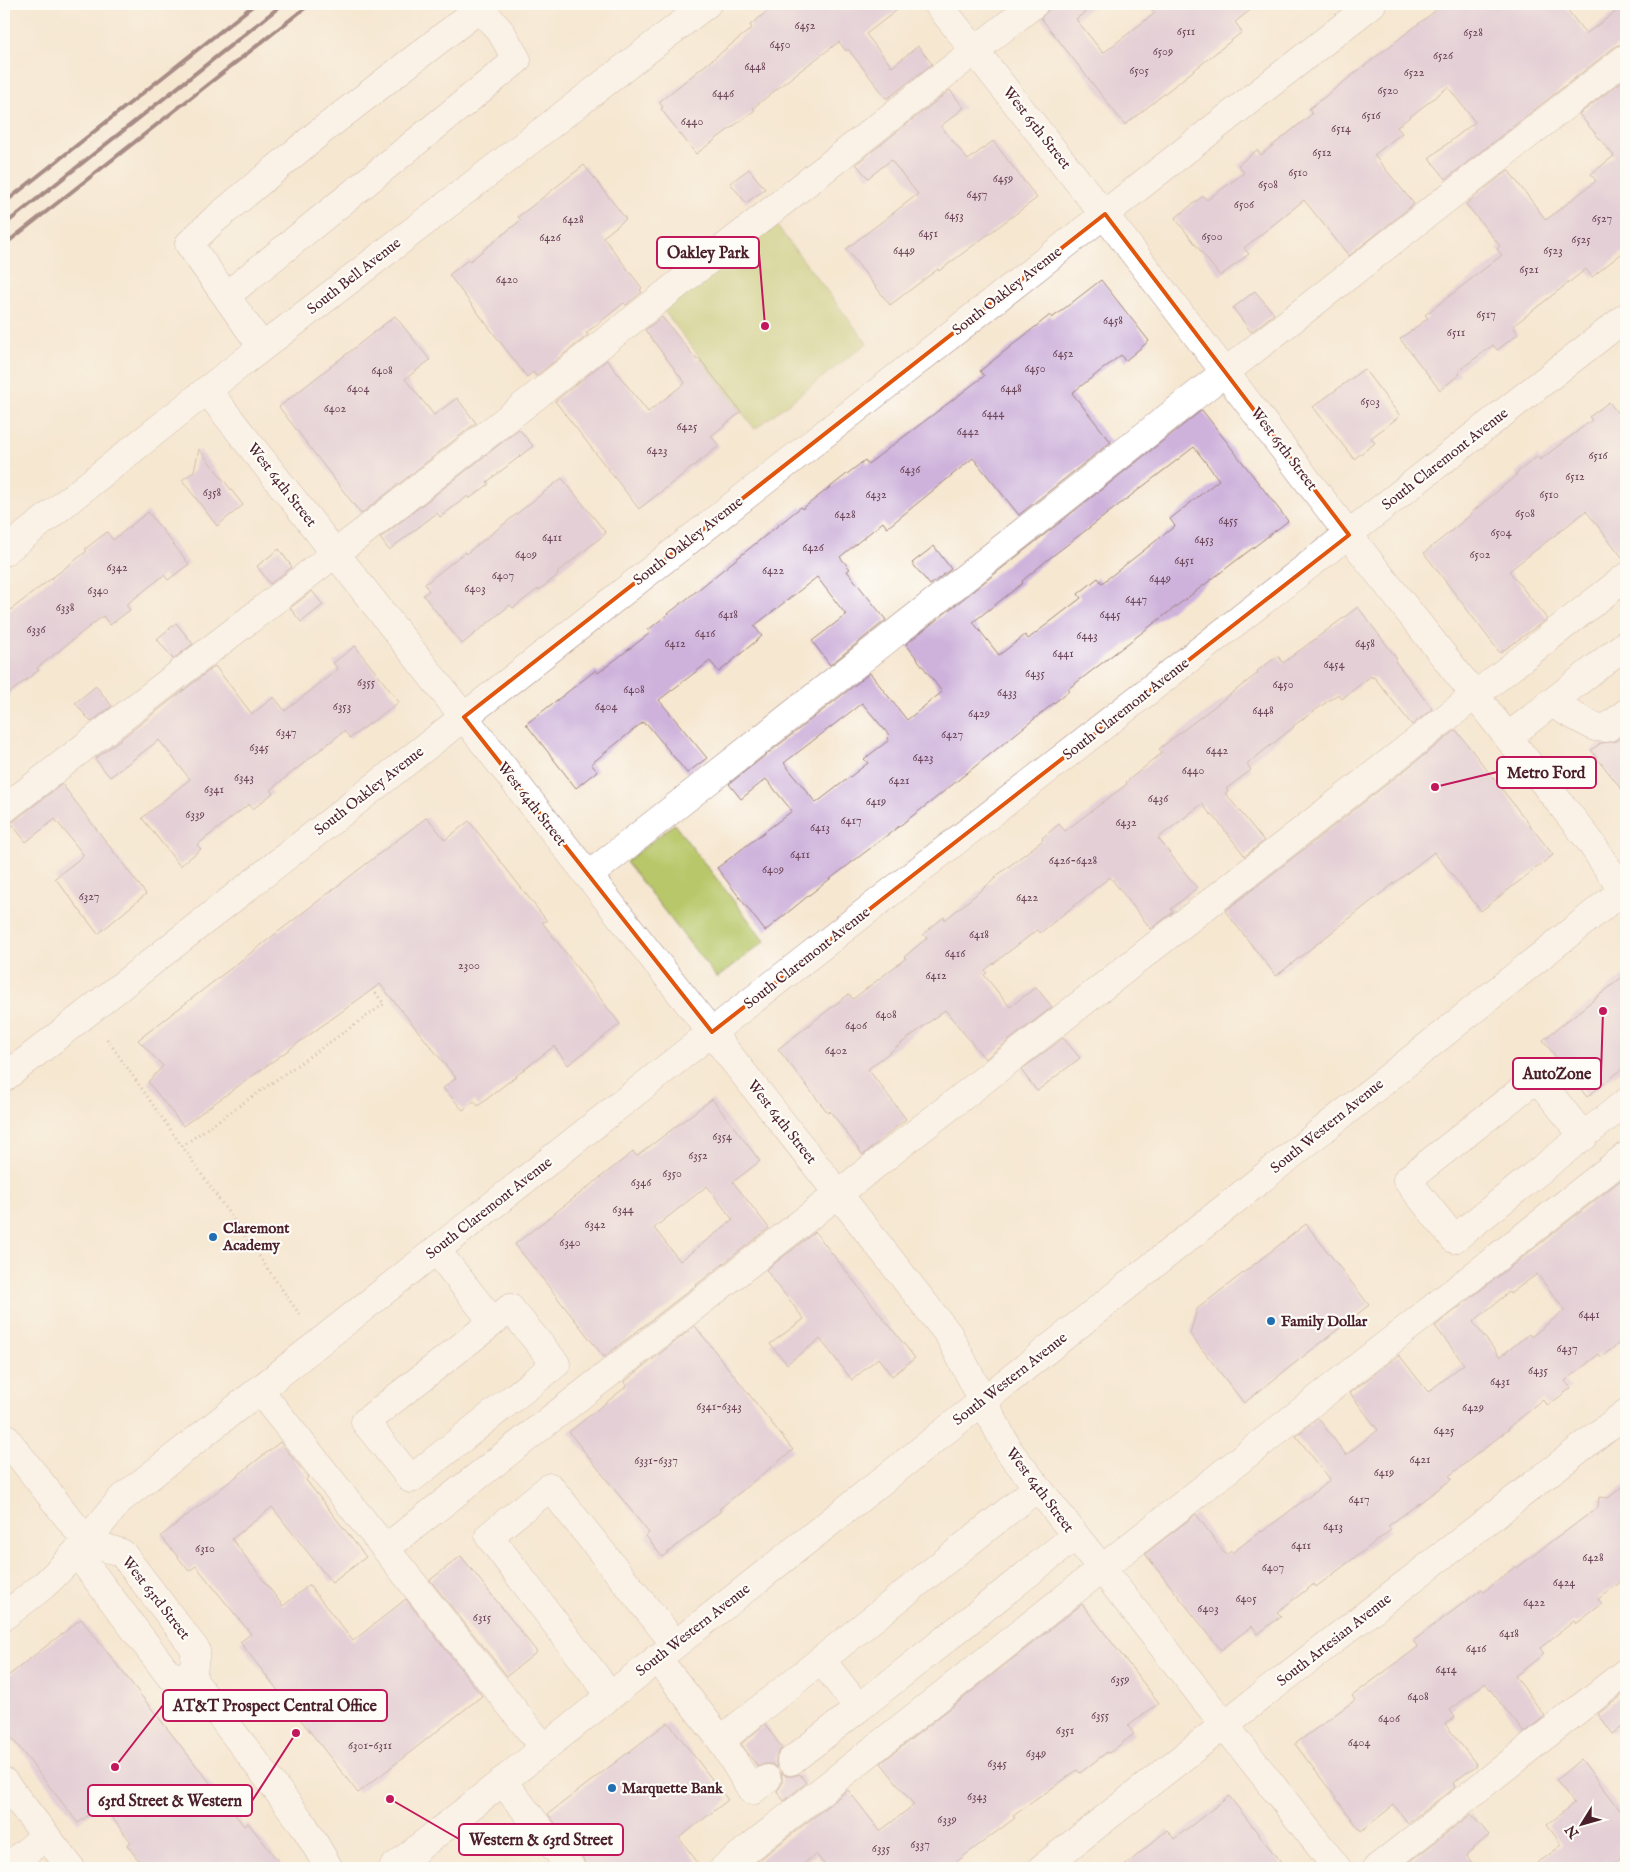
<svg xmlns="http://www.w3.org/2000/svg" width="1630" height="1872" font-family="'IM FELL English',serif">
<style>
.green{fill:#b8c769;stroke:#81734a}
.building{fill:#ceb2db;fill-rule:evenodd}
.lines{fill:none;stroke-linecap:round;stroke-linejoin:round}
.minor-casing{stroke:#a0837e;stroke-width:29}
.major-casing{stroke:#a0837e;stroke-width:29}
.path{stroke:#a0837e;stroke-width:3;stroke-dasharray:1 4;stroke-linecap:butt}
.minor{stroke:#fff;stroke-width:28}
.major{stroke:#fff;stroke-width:28}
.rail{stroke:#4a1f2b;stroke-width:4}
.marked{fill:none;stroke:#e0560e;stroke-width:4;stroke-linejoin:round}
.poi-dot{fill:#1f6fb2;stroke:#fdfcf7;stroke-width:2}
.labels{text-anchor:middle;dominant-baseline:central;stroke-width:4.5;stroke-linejoin:round;paint-order:stroke}
.number-label{font-size:12px;fill:#6b4457}
.street-label{font-size:15px;fill:#4a1f2b;stroke:#fdfcf7}
.poi-label{font-size:15px;font-weight:bold;fill:#4a1f2b;stroke:#fdfcf7;text-anchor:start}
.leader{fill:none;stroke:#c2185b;stroke-width:2}
.callout-dot{fill:#c2185b;stroke:#fdfcf7;stroke-width:2}
.callout{fill:#fdfcf7;stroke:#c2185b;stroke-width:2}
.callout-label{font-size:16px;text-anchor:middle;font-weight:bold;fill:#4a1f2b}
</style>
<rect width="100%" height="100%" fill="#fdfcf7"/>
<filter id="ink" filterUnits="userSpaceOnUse"><feTurbulence type="fractalNoise" baseFrequency=".02" numOctaves="2"/><feDisplacementMap in="SourceGraphic" scale="10" xChannelSelector="R" yChannelSelector="G"/><feConvolveMatrix kernelMatrix="1 2 1 2 8 2 1 2 1" color-interpolation-filters="sRGB"/></filter>
<filter id="wash" filterUnits="userSpaceOnUse"><feTurbulence type="fractalNoise" baseFrequency=".0096" numOctaves="4" result="noise"/><feDisplacementMap in="SourceGraphic" scale="20" xChannelSelector="R" yChannelSelector="G"/><feGaussianBlur stdDeviation="1.12" result="paint"/><feColorMatrix in="noise" values="0 0 0 0 0 0 0 0 0 0 0 0 0 0 0 0 0 1.4 0 .05"/><feComposite in="paint" operator="in"/></filter>
<g filter="url(#wash)">
<rect width="100%" height="100%" fill="#f6e7d1"/>
<g class="green">
<polygon points="773,221 867,343 755,429 662,308"/>
<polygon points="674,824 765,941 717,978 626,862"/>
</g>
<g id="blocks">
<g class="building">
<polygon points="777,4 905,4 866,34 892,67 918,46 932,64 887,99 848,49 846,51 839,42 797,73 753,108 755,110 696,154 661,109 663,107 659,102 752,28 750,25"/>
<polygon points="1049,4 1096,4 1076,19 1103,53 1155,13 1147,4 1258,4 1235,22 1242,32 1125,125 1041,18 1048,10"/>
<polygon points="1444,4 1563,4 1586,34 1626,4 1626,43 1616,46 1446,179 1429,158 1475,122 1448,87 1397,127 1402,133 1374,155 1414,204 1349,256 1304,200 1244,248 1249,254 1220,276 1175,218 1203,196 1207,200 1244,173 1238,165 1257,150 1261,155 1312,114 1309,109"/>
<polygon points="1626,78 1626,250 1592,277 1586,269 1513,326 1518,334 1497,350 1493,345 1458,371 1460,374 1440,390 1400,339 1428,318 1425,315 1502,255 1497,249 1500,246 1466,204 1508,170 1546,220 1596,181 1591,174 1614,156 1579,114"/>
<polygon points="950,90 964,108 941,126 968,160 993,141 1037,198 939,271 938,269 890,305 846,249 918,194 891,160 868,178 856,164"/>
<polygon points="584,165 626,219 603,237 642,288 640,290 642,292 626,305 624,303 586,333 588,335 536,376 533,372 527,377 449,275 469,259 470,261 521,220 518,217"/>
<polygon points="749,169 765,189 746,203 730,183"/>
<polygon points="1101,280 1149,341 1125,361 1121,355 1072,393 1111,442 1019,515 973,458 887,528 883,522 840,557 850,569 847,571 886,620 830,665 812,641 846,615 817,577 754,626 762,636 719,672 710,661 659,700 707,758 687,773 647,724 645,725 643,722 591,764 597,771 576,788 526,724 596,670 598,673 650,633 648,630 801,507 802,509 865,460 868,464 984,376 980,371 1050,315 1052,318"/>
<polygon points="1255,291 1274,314 1251,332 1233,308"/>
<polygon points="395,316 430,360 405,379 434,415 457,398 476,423 361,514 279,407"/>
<polygon points="662,317 697,360 699,358 741,412 711,436 719,446 639,509 555,401 607,360 648,412 685,383 645,330"/>
<polygon points="1364,369 1400,416 1371,438 1375,443 1354,459 1313,407"/>
<polygon points="1609,402 1626,424 1626,562 1586,511 1509,571 1547,619 1500,653 1424,553 1472,514 1471,513 1517,475 1515,474 1538,456 1540,460 1592,420 1589,417"/>
<path d="M 1202,410 L 1288,521 L 1068,689 L 1069,691 L 932,801 L 813,892 L 765,931 L 717,868 L 792,811 L 766,779 L 741,799 L 729,784 L 870,673 L 907,720 L 942,692 L 906,644 ZM 1194,447 L 1219,480 L 1170,519 L 1175,526 L 1102,583 L 1098,578 L 1078,594 L 1081,598 L 1028,639 L 1025,635 L 999,655 L 973,622 L 1023,583 L 1022,581 L 1046,561 ZM 862,703 L 889,735 L 887,737 L 889,740 L 864,759 L 868,763 L 816,803 L 784,763 Z"/>
<polygon points="519,429 533,446 487,482 489,484 469,499 468,496 440,517 437,513 389,550 380,538"/>
<polygon points="199,449 243,505 217,526 182,480 194,471"/>
<polygon points="562,478 606,533 557,573 558,575 539,590 538,589 513,608 510,605 462,644 423,595 429,591 425,584 465,552 466,554"/>
<polygon points="148,512 189,564 168,580 164,575 126,605 130,610 110,625 103,616 37,668 39,670 4,697 4,615 87,551 85,549 107,532 113,540"/>
<polygon points="934,546 951,569 930,585 912,563"/>
<polygon points="279,549 292,567 270,584 257,566"/>
<polygon points="312,591 323,605 301,622 290,608"/>
<polygon points="1358,607 1397,659 1395,661 1432,709 1412,725 1374,677 1372,678 1371,676 1342,699 1338,694 1293,726 1294,727 1247,764 1251,770 1226,789 1228,791 1225,793 1264,841 1245,856 1212,814 1211,815 1202,804 1158,838 1197,888 1171,909 1173,912 1151,929 1110,877 1040,933 1037,930 985,970 987,973 984,975 1010,1007 1036,987 1052,1007 985,1059 945,1010 868,1069 906,1119 863,1155 830,1111 828,1113 778,1049 849,994 853,999 906,958 904,957 927,938 923,934 944,917 945,920 996,878 995,877 1043,840 1042,838 1059,824 1065,831 1127,784 1126,782 1162,753 1159,749 1258,673 1257,671 1278,656 1283,663"/>
<polygon points="176,623 193,644 173,659 157,639"/>
<polygon points="355,646 399,702 350,738 344,731 270,790 273,793 253,809 249,804 197,845 201,849 180,866 142,818 190,779 159,740 110,777 95,759 215,666 252,714 274,697 285,711 338,669 333,663"/>
<polygon points="96,686 112,706 91,722 75,703"/>
<polygon points="1456,730 1553,855 1481,911 1434,852 1276,976 1225,911"/>
<polygon points="1626,733 1626,795 1591,750 1601,743 1616,741"/>
<polygon points="62,784 146,894 98,934 55,878 83,856 83,854 55,819 26,842 11,823"/>
<polygon points="427,817 445,840 469,821 547,921 542,922 620,1024 568,1065 554,1046 478,1106 474,1101 463,1110 443,1088 456,1078 380,984 183,1126 148,1082 163,1066 138,1040"/>
<polygon points="1626,974 1626,1066 1587,1097 1543,1040"/>
<polygon points="1063,1038 1080,1058 1037,1091 1021,1070"/>
<path d="M 712,1099 L 760,1161 L 733,1182 L 769,1228 L 604,1357 L 515,1244 L 633,1152 L 637,1156 ZM 707,1186 L 733,1220 L 680,1261 L 654,1228 Z"/>
<path d="M 1626,1176 L 1626,1338 L 1601,1357 L 1599,1354 L 1565,1381 L 1571,1388 L 1547,1406 L 1543,1400 L 1508,1428 L 1509,1429 L 1449,1476 L 1452,1479 L 1388,1526 L 1391,1530 L 1316,1587 L 1314,1584 L 1277,1612 L 1281,1616 L 1258,1634 L 1252,1626 L 1221,1650 L 1145,1554 L 1196,1514 L 1226,1555 L 1231,1551 L 1232,1553 L 1261,1531 L 1262,1532 L 1328,1482 L 1330,1479 L 1296,1436 L 1318,1418 L 1346,1455 L 1378,1430 L 1350,1393 L 1399,1355 L 1428,1392 L 1464,1364 L 1435,1326 ZM 1537,1274 L 1565,1310 L 1531,1337 L 1529,1334 L 1500,1357 L 1473,1322 L 1509,1292 L 1510,1294 Z"/>
<polygon points="1306,1224 1369,1305 1244,1403 1190,1334 1197,1309"/>
<polygon points="815,1232 915,1358 892,1376 878,1358 852,1380 820,1339 787,1364 770,1344 804,1319 766,1270"/>
<polygon points="695,1326 793,1450 719,1509 721,1511 662,1557 646,1536 649,1533 569,1432 627,1386 624,1382"/>
<polygon points="280,1442 308,1477 306,1480 366,1557 332,1583 272,1507 232,1539 283,1606 309,1585 353,1641 406,1599 482,1696 358,1793 240,1642 251,1634 196,1566 189,1571 161,1536"/>
<polygon points="1626,1484 1626,1578 1598,1599 1602,1604 1576,1624 1574,1621 1540,1648 1544,1654 1515,1676 1545,1716 1524,1733 1485,1683 1450,1710 1455,1717 1445,1724 1477,1765 1453,1783 1455,1787 1408,1823 1394,1805 1361,1831 1295,1744 1355,1700 1352,1696 1418,1647 1413,1641 1482,1589 1484,1592 1516,1566 1517,1568 1553,1540 1553,1541 1598,1507 1599,1497 1608,1498"/>
<polygon points="461,1556 537,1652 507,1676 430,1580"/>
<polygon points="1082,1604 1159,1703 1128,1726 1134,1734 1109,1753 1107,1752 1080,1773 1077,1770 1055,1786 1013,1816 1015,1818 948,1868 827,1868 816,1854 799,1868 749,1868 848,1790 880,1831 914,1805 881,1763"/>
<polygon points="81,1619 244,1826 248,1823 284,1868 144,1868 127,1845 131,1842 102,1805 78,1823 4,1728 4,1679"/>
<polygon points="1626,1692 1626,1724 1613,1734 1598,1714"/>
<polygon points="668,1722 728,1800 679,1838 702,1868 587,1868 583,1858 548,1814"/>
<polygon points="765,1724 782,1748 776,1756 776,1763 777,1768 772,1764 765,1764 758,1767 741,1744"/>
<polygon points="1581,1759 1626,1817 1626,1855 1609,1868 1531,1868 1562,1845 1547,1825 1574,1803 1556,1780"/>
<polygon points="781,1772 786,1776 793,1776 800,1774 806,1783 784,1801 777,1791 782,1784 782,1777"/>
<polygon points="1229,1796 1285,1868 1122,1868 1167,1830 1174,1839"/>
<polygon points="1471,1814 1489,1835 1466,1855 1476,1868 1402,1868"/>
</g>
</g>
</g>
<g filter="url(#ink)">
<use href="#blocks" fill-opacity="0" stroke="#a0837e" stroke-width="1"/>
<g class="lines">
<g class="minor-casing">
<g id="minor">
<polyline points="938,4 1124,240 1372,565 1589,840 1626,896"/>
<polyline points="226,296 517,60 501,32 480,8 320,132 213,221 189,244 262,347"/>
<polyline points="207,390 949,1335 1009,1451 1337,1868"/>
<polyline points="4,552 207,390 707,4"/>
<polyline points="1550,703 1595,727 1607,728 1626,713"/>
<polyline points="1508,737 1626,644"/>
<polyline points="4,809 363,532 1034,4"/>
<polyline points="588,876 1196,395 1626,58"/>
<polyline points="4,1078 1372,4"/>
<polyline points="1584,1137 1537,1078 1407,1180 1454,1239 1626,1102"/>
<polyline points="436,1250 493,1322 365,1422 411,1479 556,1364 510,1308 493,1322"/>
<polyline points="259,1390 544,1748"/>
<polyline points="1037,1488 821,1660 859,1708 1075,1536"/>
<polyline points="386,1548 1626,577"/>
<path d="M 4,1616 C 17,1606 31,1596 44,1585 C 72,1559 96,1530 120,1500 L 712,1032 L 1626,317"/>
<polyline points="657,1658 721,1740 821,1660"/>
<polyline points="610,1695 489,1536 550,1487 675,1644"/>
<polyline points="721,1740 752,1791 767,1779"/>
<polyline points="791,1761 859,1708"/>
<polyline points="502,1781 571,1868"/>
<polyline points="4,1782 71,1868"/>
<polyline points="6,1868 46,1836"/>
<polyline points="724,1868 1086,1581 1626,1156"/>
<polyline points="1042,1868 1224,1725 1626,1413"/>
<polyline points="1377,1868 1626,1672"/>
</g>
</g>
<g class="major-casing">
<g id="major">
<polyline points="4,1436 87,1542 122,1553 196,1650 192,1679"/>
<polyline points="87,1542 86,1565 169,1675 192,1679 303,1824 329,1868"/>
<polyline points="393,1868 983,1401 1626,888"/>
</g>
</g>
<g class="path">
<polyline points="107,1039 300,1315"/>
<polyline points="182,1146 384,1004 375,992"/>
</g>
<use href="#minor" class="minor"/>
<use href="#major" class="major"/>
<g class="rail">
<polyline points="4,203 255,4"/>
<polyline points="4,225 283,4"/>
<polyline points="4,245 310,4"/>
</g>
</g>
</g>
<path d="M0 0H1630V1872H0ZM 1105,214 L 1349,535 L 712,1032 L 464,717 Z" fill="#f6e7d1" fill-opacity=".55" fill-rule="evenodd"/>
<path class="marked" d="M 1105,214 L 1349,535 L 712,1032 L 464,717 Z"/>
<g class="poi-dot">
<circle cx="213" cy="1237" r="5"/>
<circle cx="1271" cy="1321" r="5"/>
<circle cx="612" cy="1788" r="5"/>
</g>
<g class="labels">
<g class="number-label">
<text x="805" y="25">6452</text>
<text x="1186" y="31">6511</text>
<text x="1473" y="32">6528</text>
<text x="780" y="44">6450</text>
<text x="1163" y="51">6509</text>
<text x="1443" y="55">6526</text>
<text x="755" y="66">6448</text>
<text x="1139" y="70">6505</text>
<text x="1414" y="72">6522</text>
<text x="1388" y="90">6520</text>
<text x="723" y="93">6446</text>
<text x="1371" y="115">6516</text>
<text x="692" y="121">6440</text>
<text x="1341" y="128">6514</text>
<text x="1322" y="152">6512</text>
<text x="1298" y="172">6510</text>
<text x="1003" y="178">6459</text>
<text x="1268" y="184">6508</text>
<text x="977" y="194">6457</text>
<text x="1244" y="204">6506</text>
<text x="954" y="215">6453</text>
<text x="1602" y="218">6527</text>
<text x="573" y="219">6428</text>
<text x="928" y="233">6451</text>
<text x="1212" y="236">6500</text>
<text x="550" y="237">6426</text>
<text x="1581" y="239">6525</text>
<text x="904" y="250">6449</text>
<text x="1553" y="250">6523</text>
<text x="1529" y="269">6521</text>
<text x="507" y="279">6420</text>
<text x="1486" y="314">6517</text>
<text x="1113" y="320">6458</text>
<text x="1456" y="332">6511</text>
<text x="1063" y="353">6452</text>
<text x="1035" y="368">6450</text>
<text x="382" y="370">6408</text>
<text x="358" y="388">6404</text>
<text x="1011" y="388">6448</text>
<text x="1370" y="401">6503</text>
<text x="335" y="408">6402</text>
<text x="993" y="413">6444</text>
<text x="687" y="426">6425</text>
<text x="968" y="431">6442</text>
<text x="657" y="450">6423</text>
<text x="1598" y="455">6516</text>
<text x="910" y="469">6436</text>
<text x="1575" y="476">6512</text>
<text x="212" y="492">6358</text>
<text x="876" y="494">6432</text>
<text x="1549" y="494">6510</text>
<text x="1525" y="513">6508</text>
<text x="845" y="514">6428</text>
<text x="1228" y="520">6455</text>
<text x="1501" y="532">6504</text>
<text x="552" y="537">6411</text>
<text x="1204" y="539">6453</text>
<text x="813" y="547">6426</text>
<text x="526" y="554">6409</text>
<text x="1480" y="554">6502</text>
<text x="1184" y="560">6451</text>
<text x="117" y="567">6342</text>
<text x="773" y="570">6422</text>
<text x="503" y="575">6407</text>
<text x="1160" y="578">6449</text>
<text x="475" y="588">6403</text>
<text x="98" y="590">6340</text>
<text x="1136" y="599">6447</text>
<text x="65" y="607">6338</text>
<text x="728" y="614">6418</text>
<text x="1110" y="614">6445</text>
<text x="36" y="629">6336</text>
<text x="705" y="633">6416</text>
<text x="1087" y="635">6443</text>
<text x="675" y="643">6412</text>
<text x="1365" y="643">6458</text>
<text x="1063" y="653">6441</text>
<text x="1334" y="664">6454</text>
<text x="1035" y="673">6435</text>
<text x="366" y="682">6355</text>
<text x="1283" y="684">6450</text>
<text x="634" y="689">6408</text>
<text x="1007" y="692">6433</text>
<text x="342" y="706">6353</text>
<text x="606" y="706">6404</text>
<text x="1263" y="710">6448</text>
<text x="979" y="713">6429</text>
<text x="286" y="732">6347</text>
<text x="952" y="734">6427</text>
<text x="259" y="747">6345</text>
<text x="1217" y="750">6442</text>
<text x="923" y="757">6423</text>
<text x="1193" y="770">6440</text>
<text x="244" y="777">6343</text>
<text x="899" y="780">6421</text>
<text x="214" y="789">6341</text>
<text x="1158" y="798">6436</text>
<text x="876" y="801">6419</text>
<text x="195" y="814">6339</text>
<text x="851" y="820">6417</text>
<text x="1126" y="822">6432</text>
<text x="820" y="827">6413</text>
<text x="800" y="854">6411</text>
<text x="1073" y="860">6426-6428</text>
<text x="773" y="869">6409</text>
<text x="89" y="896">6327</text>
<text x="1027" y="897">6422</text>
<text x="979" y="934">6418</text>
<text x="955" y="953">6416</text>
<text x="469" y="965">2300</text>
<text x="936" y="975">6412</text>
<text x="886" y="1014">6408</text>
<text x="856" y="1025">6406</text>
<text x="836" y="1050">6402</text>
<text x="722" y="1136">6354</text>
<text x="698" y="1155">6352</text>
<text x="672" y="1173">6350</text>
<text x="641" y="1182">6346</text>
<text x="623" y="1209">6344</text>
<text x="595" y="1224">6342</text>
<text x="570" y="1242">6340</text>
<text x="1589" y="1314">6441</text>
<text x="1567" y="1348">6437</text>
<text x="1538" y="1370">6435</text>
<text x="1500" y="1381">6431</text>
<text x="719" y="1406">6341-6343</text>
<text x="1473" y="1407">6429</text>
<text x="1444" y="1430">6425</text>
<text x="1420" y="1459">6421</text>
<text x="656" y="1460">6331-6337</text>
<text x="1384" y="1472">6419</text>
<text x="1359" y="1499">6417</text>
<text x="1333" y="1526">6413</text>
<text x="1301" y="1545">6411</text>
<text x="205" y="1548">6310</text>
<text x="1593" y="1557">6428</text>
<text x="1273" y="1567">6407</text>
<text x="1564" y="1582">6424</text>
<text x="1246" y="1598">6405</text>
<text x="1534" y="1602">6422</text>
<text x="1208" y="1608">6403</text>
<text x="482" y="1617">6315</text>
<text x="1509" y="1633">6418</text>
<text x="1476" y="1648">6416</text>
<text x="1446" y="1669">6414</text>
<text x="1120" y="1679">6359</text>
<text x="1418" y="1696">6408</text>
<text x="1100" y="1715">6355</text>
<text x="1389" y="1718">6406</text>
<text x="1065" y="1730">6351</text>
<text x="1359" y="1742">6404</text>
<text x="370" y="1745">6301-6311</text>
<text x="1036" y="1753">6349</text>
<text x="997" y="1763">6345</text>
<text x="977" y="1796">6343</text>
<text x="947" y="1819">6339</text>
<text x="920" y="1844">6337</text>
<text x="881" y="1848">6335</text>
</g>
<g class="street-label">
<text transform="translate(1037 128) rotate(52)">West 65th Street</text>
<text transform="translate(354 276) rotate(-38)">South Bell Avenue</text>
<text transform="translate(1007 291) rotate(-38)">South Oakley Avenue</text>
<text transform="translate(1284 449) rotate(53)">West 65th Street</text>
<text transform="translate(1445 459) rotate(-38)">South Claremont Avenue</text>
<text transform="translate(282 485) rotate(52)">West 64th Street</text>
<text transform="translate(688 541) rotate(-38)">South Oakley Avenue</text>
<text transform="translate(1126 709) rotate(-38)">South Claremont Avenue</text>
<text transform="translate(369 791) rotate(-38)">South Oakley Avenue</text>
<text transform="translate(532 804) rotate(52)">West 64th Street</text>
<text transform="translate(807 958) rotate(-38)">South Claremont Avenue</text>
<text transform="translate(782 1122) rotate(52)">West 64th Street</text>
<text transform="translate(1327 1126) rotate(-39)">South Western Avenue</text>
<text transform="translate(489 1208) rotate(-38)">South Claremont Avenue</text>
<text transform="translate(1010 1379) rotate(-38)">South Western Avenue</text>
<text transform="translate(1040 1490) rotate(53)">West 64th Street</text>
<text transform="translate(156 1598) rotate(52)">West 63rd Street</text>
<text transform="translate(693 1630) rotate(-38)">South Western Avenue</text>
<text transform="translate(1334 1640) rotate(-38)">South Artesian Avenue</text>
</g>
<g class="poi-label">
<text x="223" y="1228">Claremont<tspan x="223" dy="17">Academy</tspan></text>
<text x="1281" y="1321">Family Dollar</text>
<text x="622" y="1788">Marquette Bank</text>
</g>
</g>
<path class="leader" d="M765 326L759 253M1435 787L1497 772M1603 1011L1601 1074M115 1767L163 1705M296 1733L252 1801M390 1799L459 1839"/>
<g class="callout-dot">
<circle cx="765" cy="326" r="5"/>
<circle cx="1435" cy="787" r="5"/>
<circle cx="1603" cy="1011" r="5"/>
<circle cx="115" cy="1767" r="5"/>
<circle cx="296" cy="1733" r="5"/>
<circle cx="390" cy="1799" r="5"/>
</g>
<g class="callout">
<rect x="657" y="237" width="102" height="31" rx="5"/>
<rect x="1497" y="757" width="99" height="31" rx="5"/>
<rect x="1513" y="1058" width="88" height="31" rx="5"/>
<rect x="163" y="1690" width="224" height="31" rx="5"/>
<rect x="88" y="1785" width="164" height="31" rx="5"/>
<rect x="459" y="1824" width="164" height="31" rx="5"/>
</g>
<g class="callout-label">
<text x="708" y="258">Oakley Park</text>
<text x="1546" y="778">Metro Ford</text>
<text x="1557" y="1079">AutoZone</text>
<text x="275" y="1711">AT&amp;T Prospect Central Office</text>
<text x="170" y="1806">63rd Street &amp; Western</text>
<text x="541" y="1845">Western &amp; 63rd Street</text>
</g>
<rect width="1630" height="1872" fill="none" stroke="#fdfcf7" stroke-width="20"/>
<g transform="translate(1582 1824) rotate(233)" stroke="#fdfcf7" stroke-width="4" paint-order="stroke">
<path d="M0-4L9 19L0 12L-9 19Z" fill="#4a1f2b"/>
<text y="-8" font-size="14" font-weight="bold" text-anchor="middle" fill="#4a1f2b">N</text>
</g>
</svg>
